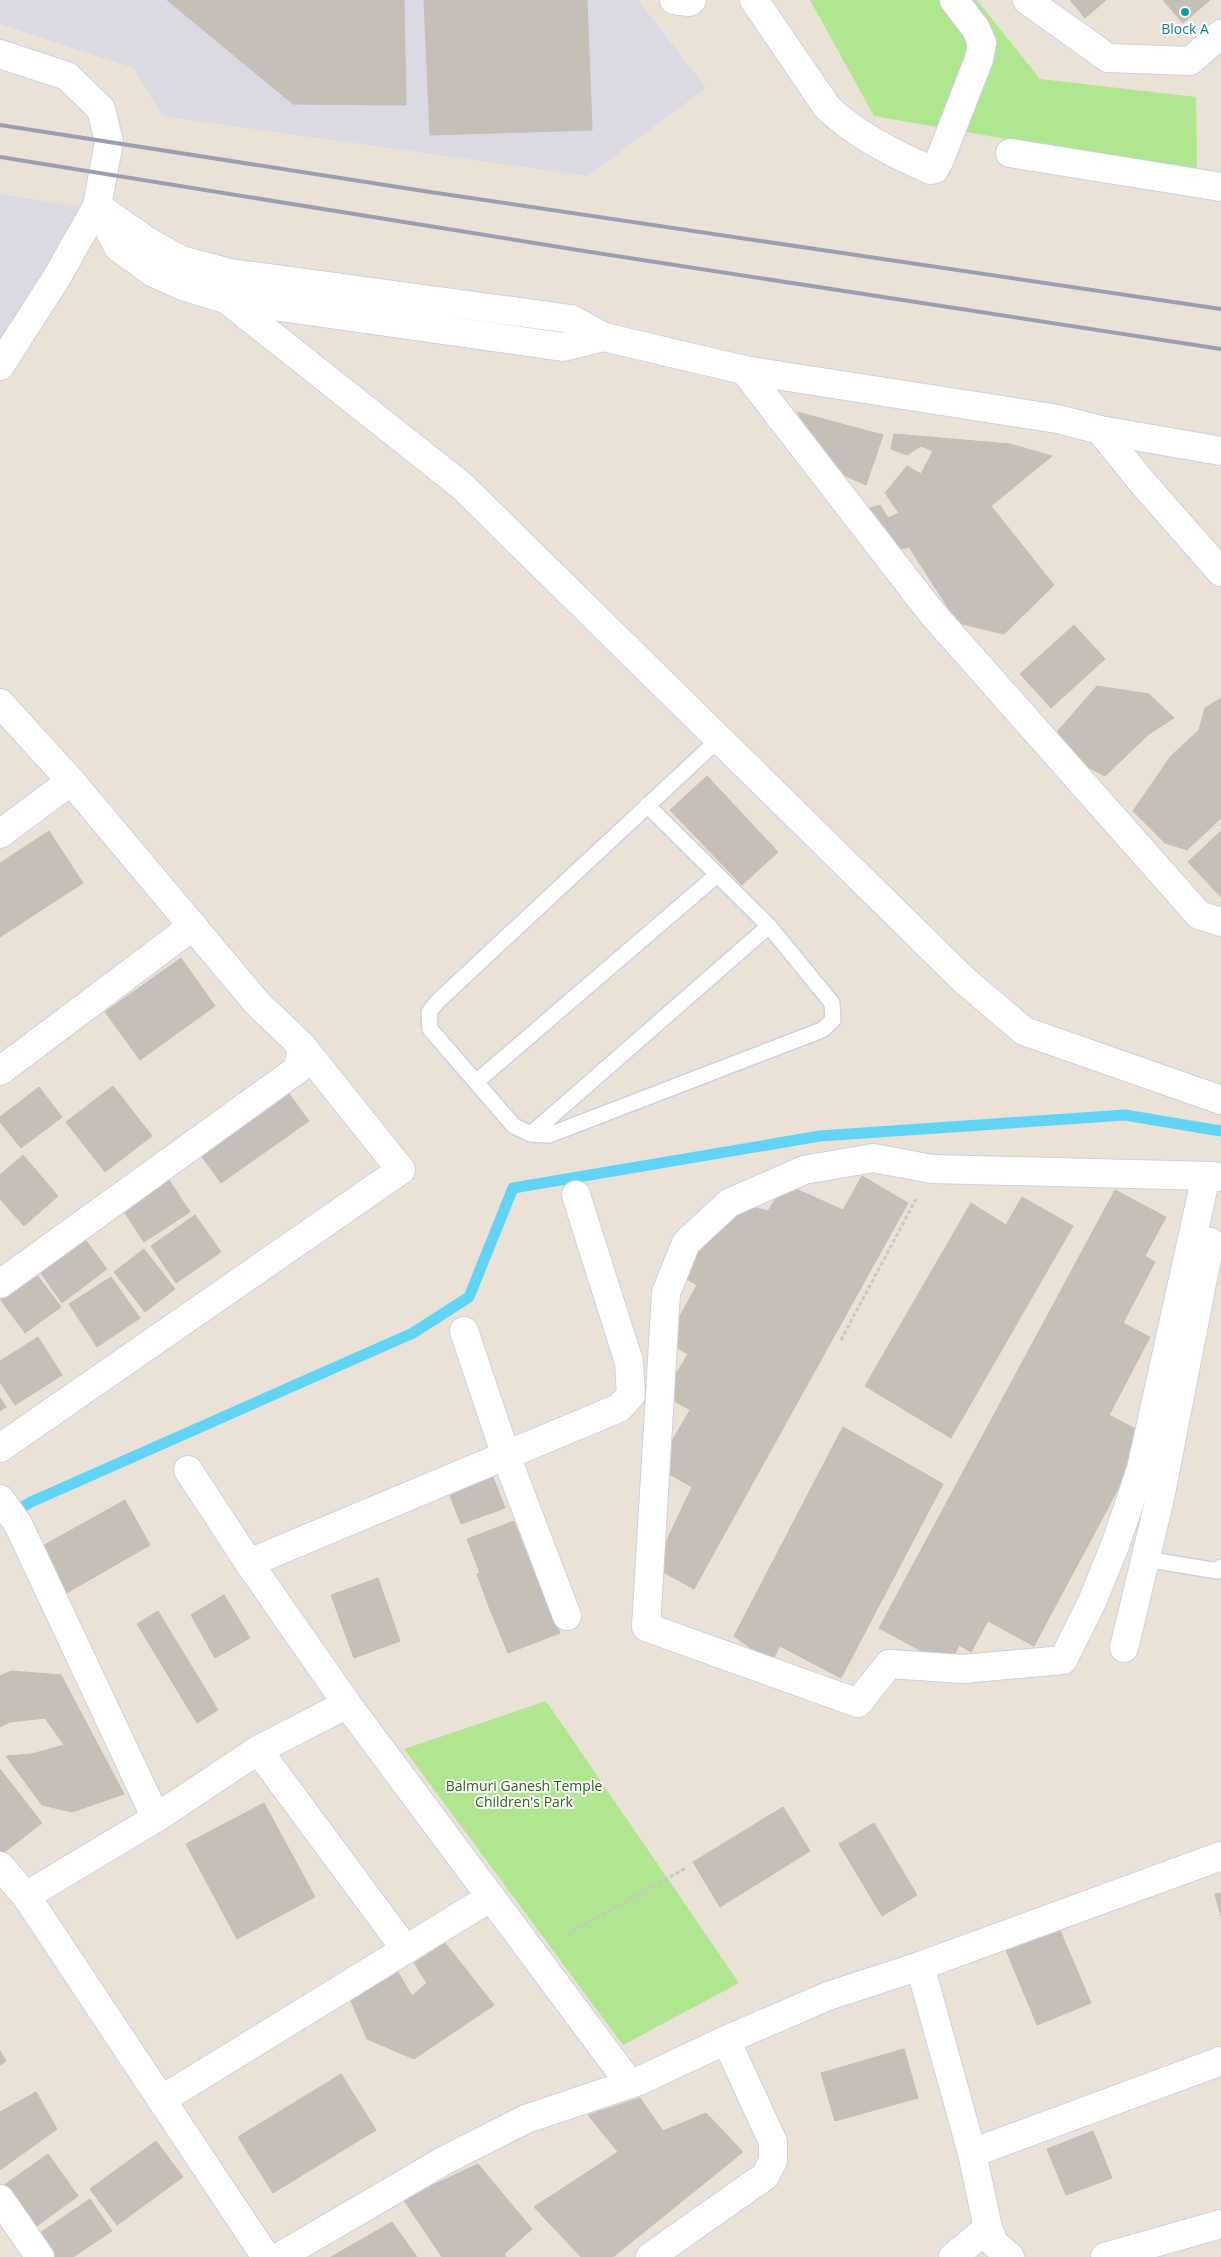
<svg xmlns="http://www.w3.org/2000/svg" width="1221" height="2257" font-family="'Open Sans',sans-serif">
<style>
.industrial{fill:#dbd9e2}
.green{fill:#b0e68f}
.lines{fill:none;stroke-linecap:round;stroke-linejoin:round}
.stream{stroke:#61d4f6;stroke-width:11}
.building{fill:#c6bfb7;stroke:#c6beb1}
.lane-casing{stroke:#ccd1e2;stroke-width:18}
.street-casing{stroke:#ccd1e2;stroke-width:30}
.secondary-casing{stroke:#ccd1e2;stroke-width:30}
.path{stroke:#c7c7c7;stroke-width:3;stroke-dasharray:4 2.5;stroke-linecap:butt}
.lane{stroke:#fff;stroke-width:15}
.street{stroke:#fff;stroke-width:28}
.secondary{stroke:#fff;stroke-width:28}
.rail{stroke:#9a9eb3;stroke-width:4}
.culture-dot{fill:#0f9aa8;stroke:#fff;stroke-width:2}
.labels{text-anchor:middle;dominant-baseline:central;stroke-width:4;stroke-linejoin:round;paint-order:stroke}
.culture-label{font-size:14px;fill:#0d838f;stroke:#fff}
.park-label{font-size:14px;fill:#286714;stroke:#fff}
</style>
<rect width="100%" height="100%" fill="#ebe2d7"/>
<g class="industrial">
<polygon points="0,0 638,0 706,88 588,176 162,116 134,68 0,24"/>
<polygon points="0,194 89,208 0,359"/>
</g>
<g class="green">
<polygon points="810,0 977,0 1040,79 1196,97 1197,172 874,116"/>
<polygon points="546,1701 739,1983 623,2045 404,1749"/>
</g>
<g class="lines">
<polyline class="stream" points="10,1514 31,1502 413,1333 469,1297 513,1188 820,1136 1125,1115 1221,1131"/>
</g>
<g class="building">
<polygon points="167,0 404,0 406,105 293,104"/>
<polygon points="424,0 587,0 592,130 430,135"/>
<polygon points="1070,0 1106,0 1085,18"/>
<polygon points="1163,0 1210,0 1183,23"/>
<polygon points="797,412 883,435 866,485 830,469"/>
<polygon points="894,434 1010,444 1052,456 991,506 1054,585 1004,634 958,623 909,547 898,550 864,510 880,505 888,518 899,513 885,493 907,466 921,474 933,451 921,446 907,455 891,449"/>
<polygon points="1074,625 1105,659 1051,708 1020,674"/>
<polygon points="1097,686 1149,694 1174,718 1149,734 1105,776 1082,764 1057,732"/>
<polygon points="1221,698 1221,818 1187,850 1165,843 1133,811 1171,756 1199,730 1205,708"/>
<polygon points="707,776 778,852 742,885 670,810"/>
<polygon points="49,831 83,883 0,937 0,863"/>
<polygon points="1221,831 1221,897 1188,862"/>
<polygon points="181,958 215,1006 140,1060 105,1012"/>
<polygon points="113,1086 152,1136 105,1172 66,1122"/>
<polygon points="39,1087 62,1117 21,1148 0,1122 0,1117"/>
<polygon points="284,1087 309,1121 221,1183 197,1150"/>
<polygon points="23,1155 58,1196 24,1226 0,1199 0,1175"/>
<polygon points="165,1174 190,1212 144,1242 119,1204"/>
<polygon points="862,1176 908,1203 694,1589 654,1567 692,1487 657,1467 690,1410 664,1395 688,1354 666,1341 697,1285 680,1275 706,1231 741,1204 768,1211 785,1184 843,1210"/>
<polygon points="1115,1190 1166,1217 1145,1256 1155,1262 1123,1323 1150,1337 1109,1415 1147,1435 1034,1646 988,1621 971,1652 959,1645 949,1666 879,1628"/>
<polygon points="1022,1197 1073,1226 951,1438 865,1386 971,1203 1006,1225"/>
<polygon points="195,1215 221,1252 176,1283 151,1246"/>
<polygon points="81,1234 107,1269 62,1303 36,1266"/>
<polygon points="144,1249 175,1289 145,1312 114,1272"/>
<polygon points="34,1271 61,1307 25,1333 0,1299 0,1296"/>
<polygon points="111,1277 140,1318 97,1347 69,1304"/>
<polygon points="38,1337 62,1375 15,1405 0,1382 0,1361"/>
<polygon points="0,1398 6,1407 0,1411"/>
<polygon points="843,1427 943,1484 841,1678 780,1646 771,1663 734,1636"/>
<polygon points="489,1467 505,1508 461,1524 445,1483"/>
<polygon points="125,1500 150,1545 65,1594 39,1548"/>
<polygon points="514,1521 527,1555 480,1573 467,1539"/>
<polygon points="527,1555 540,1587 489,1607 477,1574"/>
<polygon points="378,1578 400,1641 354,1658 331,1595"/>
<polygon points="541,1587 560,1633 508,1653 489,1607"/>
<polygon points="224,1595 250,1638 215,1658 191,1615"/>
<polygon points="158,1611 218,1710 197,1723 137,1624"/>
<polygon points="11,1671 61,1675 124,1794 72,1812 42,1805 6,1756 32,1754 64,1745 45,1718 10,1722 0,1727 0,1676"/>
<polygon points="0,1769 42,1823 2,1854 0,1852"/>
<polygon points="264,1803 315,1897 237,1939 186,1844"/>
<polygon points="783,1807 810,1851 720,1907 693,1862"/>
<polygon points="874,1823 917,1895 882,1916 839,1844"/>
<polygon points="1221,1893 1221,1916 1215,1894"/>
<polygon points="1059,1928 1091,2003 1037,2025 1006,1950"/>
<polygon points="445,1943 494,2005 414,2059 367,2039 350,1999 396,1969 412,1996 427,1983 414,1963"/>
<polygon points="904,2049 918,2098 835,2121 821,2073"/>
<polygon points="0,2051 6,2061 0,2065"/>
<polygon points="341,2074 376,2130 273,2193 238,2137"/>
<polygon points="36,2092 57,2129 0,2170 0,2112"/>
<polygon points="640,2098 663,2131 706,2113 743,2152 613,2257 581,2257 534,2207 618,2152 588,2115"/>
<polygon points="1093,2131 1112,2178 1066,2195 1047,2149"/>
<polygon points="156,2141 183,2177 117,2225 90,2189"/>
<polygon points="48,2154 78,2196 27,2233 0,2188"/>
<polygon points="478,2164 532,2229 504,2254 506,2257 442,2257 403,2199"/>
<polygon points="90,2199 112,2231 73,2257 47,2257 34,2237"/>
<polygon points="392,2222 417,2257 331,2257"/>
</g>
<g class="lines">
<g class="lane-casing">
<g id="lane">
<polyline points="647,805 769,926 832,1003 833,1020 822,1030 549,1135 531,1134 514,1126 430,1029 429,1012 438,1001 719,739"/>
<polyline points="476,1082 717,875"/>
<polyline points="531,1134 769,926"/>
<polyline points="1145,1559 1218,1571 1221,1567"/>
</g>
</g>
<g class="street-casing">
<g id="street">
<polyline points="674,0 689,2 692,0"/>
<path d="M 754,0 L 827,107 C 856,135 893,154 931,170 L 935,169 L 940,159 L 979,59 L 982,43 L 976,29 L 954,0"/>
<polyline points="1027,0 1108,58 1190,61 1221,34"/>
<polyline points="1010,153 1221,187"/>
<polyline points="744,370 931,612 1199,915 1221,922"/>
<polyline points="0,703 71,781 257,1003 302,1046 298,1069 0,1284"/>
<polyline points="0,834 71,781"/>
<polyline points="0,1071 193,926"/>
<polyline points="1206,1176 1141,1469 1117,1540 1092,1602 1063,1660 963,1669 889,1664 858,1703 646,1627 666,1293 686,1243 729,1203 804,1170 873,1158 932,1169 1210,1176 1221,1177"/>
<polyline points="576,1195 629,1362 631,1395 619,1408 249,1563 347,1704 630,2084"/>
<polyline points="464,1331 506,1456 567,1616"/>
<polyline points="0,1448 401,1170 302,1046"/>
<polyline points="188,1470 249,1563"/>
<polyline points="0,1499 18,1524 156,1818"/>
<polyline points="1124,1648 1160,1498 1210,1242"/>
<polyline points="258,1750 347,1704"/>
<polyline points="0,1866 26,1896 266,2257"/>
<polyline points="26,1896 156,1818 258,1750 406,1950"/>
<polyline points="920,1966 972,2153 988,2228 953,2257"/>
<polyline points="161,2100 491,1897"/>
<polyline points="972,2153 1221,2061"/>
<polyline points="0,2199 40,2257"/>
<polyline points="988,2228 994,2243 1010,2257"/>
<polyline points="650,2257 765,2176 773,2161 773,2142 726,2040"/>
<polyline points="1105,2257 1221,2224"/>
</g>
</g>
<g class="secondary-casing">
<g id="secondary">
<polyline points="0,54 67,76 101,109 109,142 97,206 57,277 0,366"/>
<polyline points="97,206 147,241 181,260 230,273 571,319 604,337 744,370 1058,419 1100,430 1142,482 1221,572"/>
<polyline points="100,212 118,247 152,272 183,286 226,299 563,347 604,337"/>
<polyline points="226,299 462,486 964,980 1024,1031 1221,1100"/>
<polyline points="1100,430 1221,451"/>
<polyline points="279,2257 445,2160 526,2119 639,2081 726,2040 828,1996 920,1966 1221,1856"/>
</g>
</g>
<g class="path">
<polyline points="841,1340 916,1199"/>
<polyline points="562,1937 686,1868"/>
</g>
<use href="#lane" class="lane"/>
<use href="#street" class="street"/>
<use href="#secondary" class="secondary"/>
<g class="rail">
<polyline points="0,125 430,192 1221,309"/>
<polyline points="0,157 584,251 1221,349"/>
</g>
</g>
<circle class="culture-dot" cx="1185" cy="12" r="5"/>
<g class="labels">
<g class="culture-label">
<text x="1185" y="28">Block A</text>
</g>
<g class="park-label">
<text x="524" y="1785">Balmuri Ganesh Temple<tspan x="524" dy="16">Children's Park</tspan></text>
</g>
</g>
</svg>
